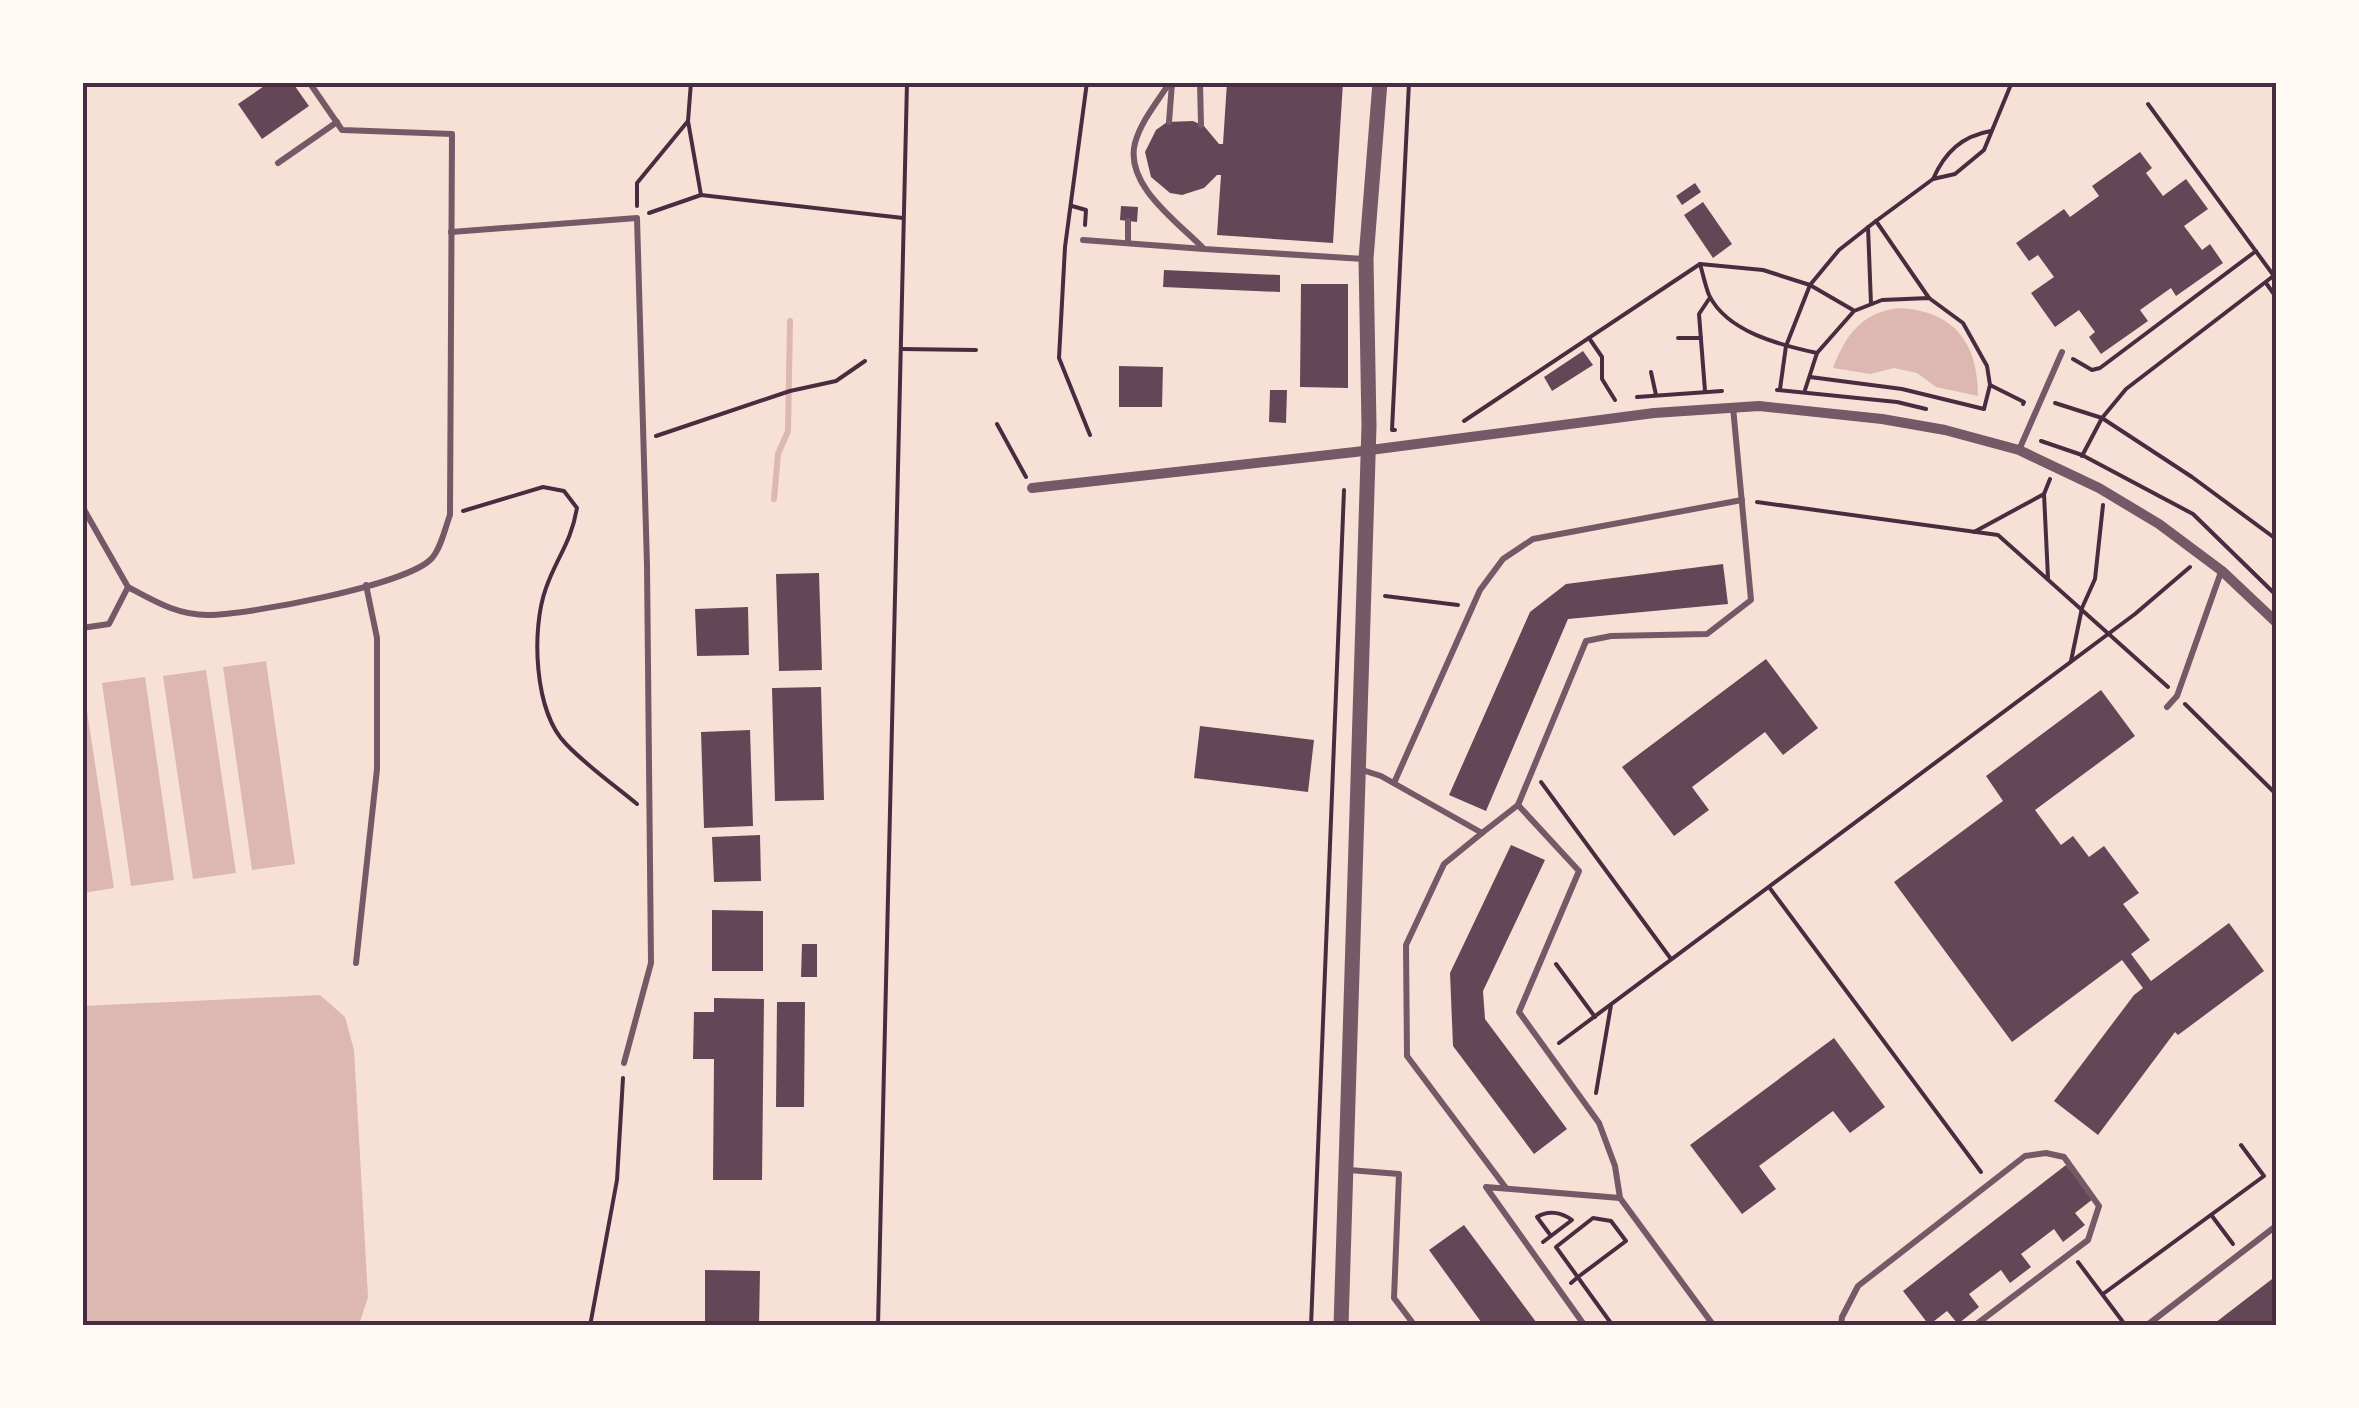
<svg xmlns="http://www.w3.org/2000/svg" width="2359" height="1408" font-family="'Open Sans',sans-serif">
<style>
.water{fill:#dcb8b0}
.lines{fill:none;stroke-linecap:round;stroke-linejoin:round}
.stream{stroke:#dcb8b0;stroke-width:6}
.building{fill:#644757}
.path{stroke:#4a2c40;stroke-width:4}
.service{stroke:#755966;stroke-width:6}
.minor{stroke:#755966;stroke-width:10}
.tertiary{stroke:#755966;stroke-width:15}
.neatline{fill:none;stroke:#4a2c40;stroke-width:4}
</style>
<rect width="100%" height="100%" fill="#f7e1d7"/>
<g class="water">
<path d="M 1901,308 C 1955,312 1978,343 1978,396 L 1936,387 L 1917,373 L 1894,368 L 1870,374 L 1833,368 C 1846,334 1863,311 1901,308 Z"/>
<polygon points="266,661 295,864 252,870 223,667"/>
<polygon points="206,670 236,873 193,879 163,676"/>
<polygon points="145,677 174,880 131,886 102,683"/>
<polygon points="83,685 114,888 83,893 82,893"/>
<polygon points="320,995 345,1017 354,1050 368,1297 359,1325 83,1325 83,1006"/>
</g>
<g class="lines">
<polyline class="stream" points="774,499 778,454 788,431 790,321"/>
</g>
<g class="building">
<polygon points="270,82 292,82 309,106 262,139 238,104"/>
<polygon points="1227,82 1343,82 1333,243 1217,235 1221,175 1217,175 1204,188 1182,195 1170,193 1151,177 1145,152 1156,130 1167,122 1193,121 1204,126 1219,144 1223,144"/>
<polygon points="2140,152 2152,168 2146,173 2163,196 2186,179 2208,209 2184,226 2202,250 2210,244 2223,263 2176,296 2171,288 2140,310 2148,321 2101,354 2089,337 2095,332 2079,310 2055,327 2031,293 2054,277 2038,255 2029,261 2016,243 2064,209 2070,217 2099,196 2092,186"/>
<polygon points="1695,183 1701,192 1682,205 1676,196"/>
<polygon points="1703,202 1732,244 1713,258 1684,215"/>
<polygon points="1121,206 1138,207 1137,222 1120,220"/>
<polygon points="1164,270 1280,275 1280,292 1163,287"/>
<polygon points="1301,284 1348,284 1348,388 1300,387"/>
<polygon points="1583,351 1593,365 1552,391 1544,377"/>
<polygon points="1119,366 1163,367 1162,407 1119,407"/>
<polygon points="1270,390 1287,390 1286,423 1269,422"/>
<polygon points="1723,564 1728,604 1568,619 1486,811 1449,795 1530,612 1566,584"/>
<polygon points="819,573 822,670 779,671 776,574"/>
<polygon points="748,607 749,655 697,656 695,609"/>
<polygon points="1766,659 1818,728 1783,755 1765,732 1692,787 1709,810 1674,836 1622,767"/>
<polygon points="821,687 824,800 775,801 772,688"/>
<polygon points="2101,690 2135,736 2035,810 2061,845 2073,836 2089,857 2104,846 2139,893 2123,904 2150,940 2131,954 2151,981 2229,923 2264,971 2178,1035 2175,1032 2098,1135 2054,1101 2134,995 2143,988 2122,960 2012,1042 1894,882 2003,801 1986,776"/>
<polygon points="1200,726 1314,740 1308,792 1194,778"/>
<polygon points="750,730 753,826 704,828 701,732"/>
<polygon points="760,835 761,881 714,882 712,837"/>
<polygon points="1511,845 1545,860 1483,991 1485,1019 1567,1129 1534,1154 1453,1046 1450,973"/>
<polygon points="712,910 763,911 763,971 712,971"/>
<polygon points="802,944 817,944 817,977 801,977"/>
<polygon points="714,998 764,999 762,1180 713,1180 714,1059 693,1059 694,1012 714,1012"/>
<polygon points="777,1002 805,1002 804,1107 776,1107"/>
<polygon points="1834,1038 1885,1107 1850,1133 1833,1111 1759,1166 1776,1189 1742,1214 1690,1145"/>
<polygon points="2066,1165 2093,1199 2075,1213 2085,1225 2063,1242 2054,1229 2021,1254 2031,1267 2010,1283 2001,1270 1969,1294 1979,1307 1958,1324 1947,1311 1929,1325 1903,1291"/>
<polygon points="1464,1225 1539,1326 1484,1326 1429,1250"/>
<polygon points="705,1270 760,1271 759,1326 705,1326"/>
<polygon points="2276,1276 2276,1326 2211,1326"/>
</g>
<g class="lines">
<g class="path">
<polyline points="1087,82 1065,247 1059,358 1090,435"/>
<polyline points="2148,104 2274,276"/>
<path d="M 1933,179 C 1945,152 1962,136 1991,131"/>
<polyline points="701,195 903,218"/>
<polyline points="637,206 637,183 688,121 691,82"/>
<polyline points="1072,206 1086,210 1085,225"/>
<polyline points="649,213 701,195 688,121"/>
<polyline points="1876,221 1929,298"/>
<polyline points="1868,227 1871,304"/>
<path d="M 1700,264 C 1703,274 1705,285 1709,295 C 1727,332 1780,345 1817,353"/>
<polyline points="2266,283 2276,297"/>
<polyline points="1589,338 1602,357 1602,379 1615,400"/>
<polyline points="1678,338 1701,338"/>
<polyline points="901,349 976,350"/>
<polyline points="2073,359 2092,370 2100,368 2256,251"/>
<polyline points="1651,372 1656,395"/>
<polyline points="1990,385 2024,402 2023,404"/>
<polyline points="1780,389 1786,346 1810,285 1839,250 1876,221 1933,179 1955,174 1984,150 2012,82"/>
<polyline points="1777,390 1897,402 1926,409"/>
<polyline points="1805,390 1817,353 1854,311 1882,300 1929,298 1963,323 1987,366 1990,385 1984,409 1902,389 1810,377"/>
<polyline points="1705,391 1699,314 1709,299"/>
<polyline points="1637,397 1722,391"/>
<polyline points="2055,403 2102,418 2126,389 2276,274"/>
<polyline points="1464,421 1700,264 1763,270 1810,285 1853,310"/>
<polyline points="997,424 1026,477"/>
<polyline points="1395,430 1392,430 1409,82"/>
<polyline points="656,436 790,391 836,381 865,361"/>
<polyline points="2041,441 2082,455 2193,514 2276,595"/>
<polyline points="2082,456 2102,418 2192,477 2276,539"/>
<polyline points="2044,494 2048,578"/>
<polyline points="1757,502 1998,535 2168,687"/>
<path d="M 463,511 L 543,487 L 564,491 L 577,508 C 571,543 557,557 546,588 C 531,629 534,712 566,744 C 587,766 614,785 637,804"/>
<polyline points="1974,532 2044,494 2050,479"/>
<polyline points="1385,596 1458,605"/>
<polyline points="2071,661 2082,608 2095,579 2103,505"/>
<polyline points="2185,704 2276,794"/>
<polyline points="1541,782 1671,959"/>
<polyline points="1769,887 1981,1172"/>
<polyline points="1556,964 1595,1017"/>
<polyline points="1559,1043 2135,614 2190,567"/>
<polyline points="1596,1093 1611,1005"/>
<polyline points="2212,1216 2233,1244"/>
<path d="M 1543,1242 L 1572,1220 C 1561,1212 1548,1210 1537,1217 L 1551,1236"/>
<polyline points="2078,1262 2126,1326"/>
<polyline points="1571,1283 1578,1277 1626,1241 1611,1221 1593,1218 1556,1247 1613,1326"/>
<polyline points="2103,1294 2264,1176 2241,1145"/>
<polyline points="590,1326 617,1180 623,1078"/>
<polyline points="878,1326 907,82"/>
<polyline points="1311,1326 1344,490"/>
</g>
<g class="service">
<path d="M 1170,82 C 1158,101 1141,121 1135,143 C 1124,185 1178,222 1204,249 L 1364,259"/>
<polyline points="1200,82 1201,125"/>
<polyline points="1169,122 1172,83"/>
<polyline points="278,163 337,122"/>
<polyline points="451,232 637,218 647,565 651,963 624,1063"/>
<polyline points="1083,240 1204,249"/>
<polyline points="1128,243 1128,221"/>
<polyline points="2019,450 2062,352"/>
<polyline points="82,506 128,587 109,624 82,628"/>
<path d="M 128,587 C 154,601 177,615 208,615 C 247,615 409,585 432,558 C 441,548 445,528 450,515 L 452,134 L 342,130 L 309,82"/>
<polyline points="2167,707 2177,696 2221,572"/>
<polyline points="1359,769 1381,776 1482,833 1518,805 1579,871 1519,1012 1599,1123 1615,1166 1620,1198 1486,1187 1585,1326"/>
<polyline points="1394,783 1480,590 1503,559 1533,539 1742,500"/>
<polyline points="1518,805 1586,641 1611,636 1707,634 1751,600 1733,407"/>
<polyline points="1482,833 1444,864 1406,945 1407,1056 1506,1188"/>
<polyline points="356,963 377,769 377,638 366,585"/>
<polyline points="1349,1170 1399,1174 1394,1298 1415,1326"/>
<polyline points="1620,1198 1714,1326"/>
<polyline points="1841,1326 1842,1317 1858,1286 2025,1156 2046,1153 2064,1157 2099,1206 2088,1240 1974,1326"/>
<polyline points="2146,1326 2276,1226"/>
</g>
<polyline class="minor" points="1032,488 1355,452 1654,413 1759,406 1882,419 1945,430 2019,450 2099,488 2159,524 2222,571 2276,622"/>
<polyline class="tertiary" points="1341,1326 1369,426 1366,259 1380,82"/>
</g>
<rect width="2359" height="1408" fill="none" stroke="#fffaf5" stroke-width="170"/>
<rect x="85" y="85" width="2189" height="1238" class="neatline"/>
</svg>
